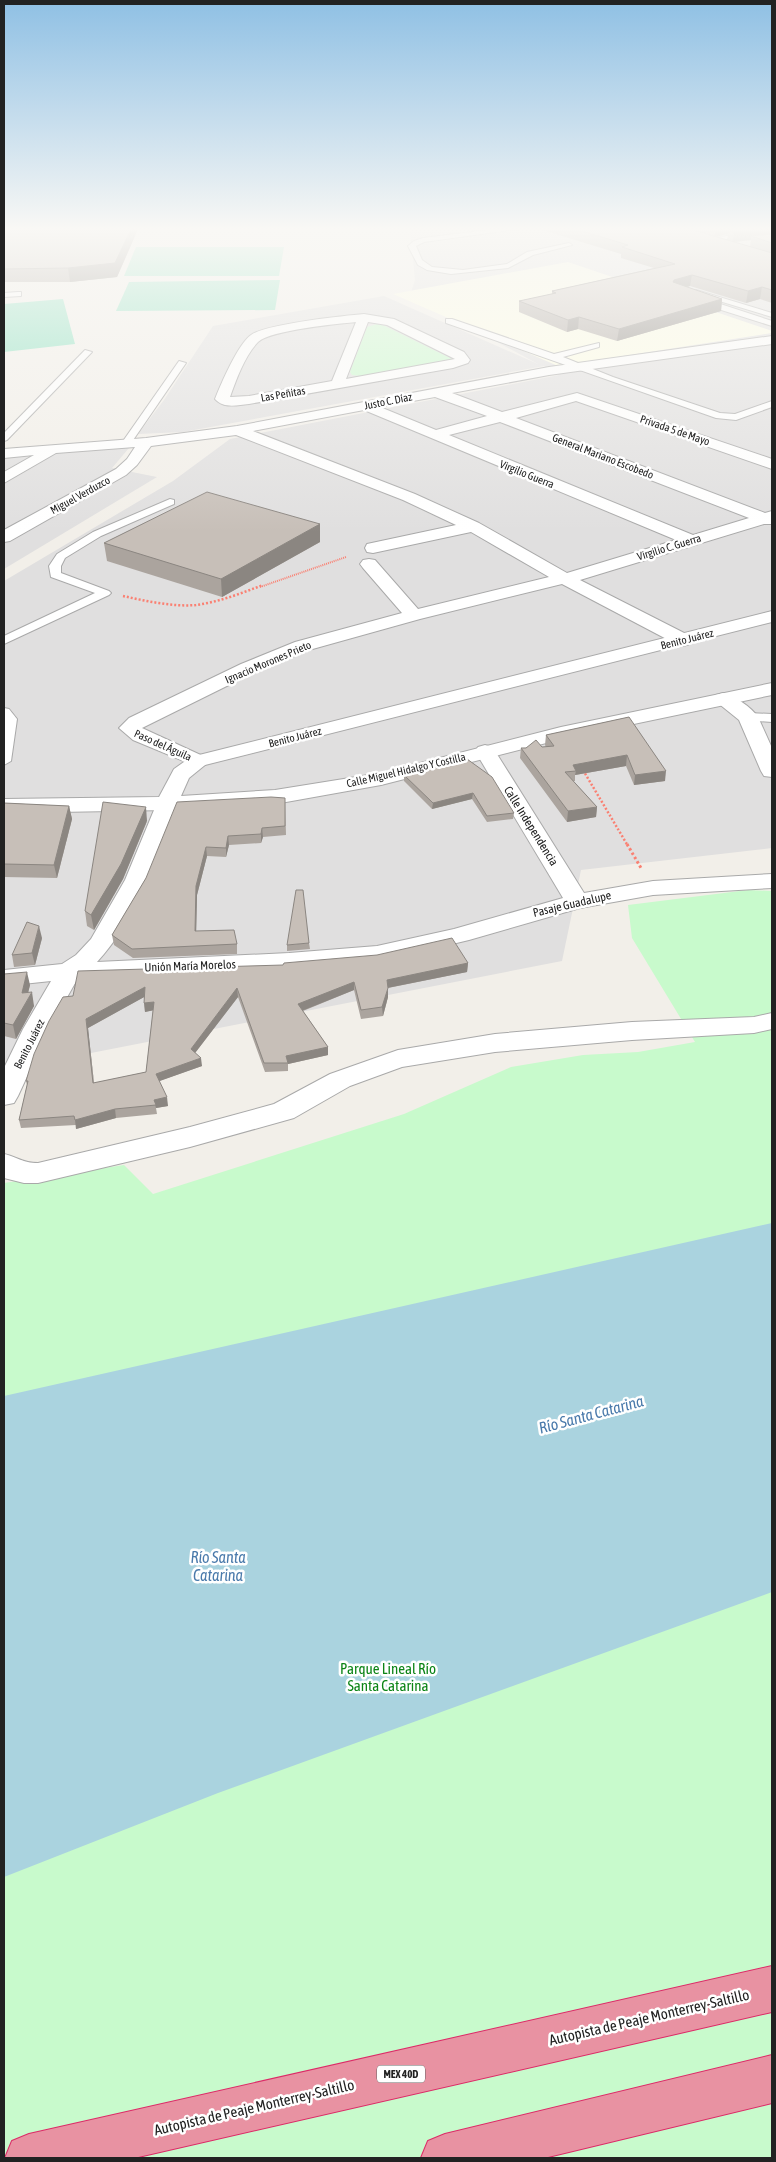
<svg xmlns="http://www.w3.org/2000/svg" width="776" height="2162" font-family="'Asap Condensed',sans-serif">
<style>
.residential{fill:#e0dfdf}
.education{fill:#ffffe5}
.park{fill:#c8facc}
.pitch{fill:#88e0be}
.parking{fill:#e2e2e2}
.water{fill:#aad3df}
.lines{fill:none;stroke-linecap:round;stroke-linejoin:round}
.service-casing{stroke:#a9a9a9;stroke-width:2}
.minor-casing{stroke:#a9a9a9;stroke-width:2}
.tertiary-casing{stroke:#a9a9a9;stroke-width:2}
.motorway-casing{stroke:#dc2a67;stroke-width:2}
.path-far2{stroke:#fa8072;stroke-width:2;stroke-dasharray:1 1;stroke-linecap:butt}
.path-far1{stroke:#fa8072;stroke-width:2.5;stroke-dasharray:2 2;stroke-linecap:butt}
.path{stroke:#fa8072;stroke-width:3;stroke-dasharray:2.5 2.5;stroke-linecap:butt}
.service{fill:#fff;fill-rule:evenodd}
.minor{fill:#fff;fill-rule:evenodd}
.tertiary{fill:#fff;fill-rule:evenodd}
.motorway{fill:#e892a2;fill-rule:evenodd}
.wall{fill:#aba49e;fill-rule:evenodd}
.shaded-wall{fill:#8b8681}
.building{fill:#c7bfb8;stroke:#8b8681;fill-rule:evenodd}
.labels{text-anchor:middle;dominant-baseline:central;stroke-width:5;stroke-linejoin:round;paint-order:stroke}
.far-street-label{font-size:11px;fill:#222;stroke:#fff}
.shield{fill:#fff;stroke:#646464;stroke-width:1}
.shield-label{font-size:11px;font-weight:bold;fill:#222}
.street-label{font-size:12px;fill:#222;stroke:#fff}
.near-park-label{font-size:15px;fill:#0c8416;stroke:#fff}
.near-street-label{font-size:15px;fill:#222;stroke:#fff}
.near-water-label{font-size:16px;font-style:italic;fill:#4a7aab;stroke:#fff}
</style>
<rect width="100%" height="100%" fill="#f2efe9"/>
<g class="residential">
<polygon points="410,229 772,229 772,848 581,870 562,961 4,1070 4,581 173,481 230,439 559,375 544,366 183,432 138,434 164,400 213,326 384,296 538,364 410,295 415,280"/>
<polygon points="129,448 112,468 157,477 4,569 4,457"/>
</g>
<polygon class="education" points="568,262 772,331 772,333 558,366 393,294"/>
<g class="park">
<polygon points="377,324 385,326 452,359 447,361 361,376 352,375 350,372 367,327"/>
<polygon points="748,890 772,891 772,2158 4,2158 4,1183 124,1165 153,1194 404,1114 511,1067 583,1055 638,1052 695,1042 632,938 628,905"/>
</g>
<g class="pitch">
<polygon points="136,247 284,247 279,276 124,276"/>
<polygon points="280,280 275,310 116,311 129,282"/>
<polygon points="63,299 75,344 4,352 4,304"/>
</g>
<polygon class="parking" points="409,229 552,229 422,243 410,234"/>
<polygon class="water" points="772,1223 772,1592 218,1793 4,1877 4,1396"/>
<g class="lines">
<g class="service-casing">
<g id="service">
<polygon points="496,229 518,229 424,242 416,246 422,260 432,267 463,270 507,264 527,252 569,243 572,245 533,255 508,268 451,274 427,270 418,265 408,246 414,241 423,238"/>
<polygon points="758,229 772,229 708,243 705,241"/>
<polygon points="696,290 772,313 772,317 696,294"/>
<polygon points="18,292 21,292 21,296 4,297 4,293"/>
<polygon points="696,298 702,298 772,321 772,326 696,302"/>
<polygon points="446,319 452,319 554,354 599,343 599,347 563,357 613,377 720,413 735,414 772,401 772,407 736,420 716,418 446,323"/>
<polygon points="85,350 92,352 7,440 4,441 4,433"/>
<polygon points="179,361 186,363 129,446 123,446 121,444"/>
<polygon points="170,499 174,500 174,504 101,536 65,558 61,566 61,573 109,591 111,593 109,595 4,644 4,636 95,593 51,577 49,566 57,554 93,532"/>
<polygon points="4,708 9,709 17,719 11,761 4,765"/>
<polygon points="748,713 772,714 772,722 743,720 742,717 743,714"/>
</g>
</g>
<g class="minor-casing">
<g id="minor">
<path d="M 364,314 L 394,319 L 464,352 L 470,360 L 468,363 L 453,368 L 249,404 C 237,405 224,409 215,399 C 221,384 238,344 251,335 C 266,324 342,316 364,314 ZM 356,322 L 332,381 L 249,396 L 230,397 C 236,380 245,355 258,342 C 271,330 337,324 356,322 ZM 368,322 L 387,325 L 455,359 L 346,379 Z"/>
<path d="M 772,336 L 772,344 L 549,375 L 452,393 L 502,412 L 577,393 L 772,459 L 772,469 L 576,401 L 516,418 L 765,513 L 772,511 L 772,524 L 764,524 L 580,580 L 690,636 L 692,640 L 690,644 L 683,646 L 676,644 L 562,584 L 420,619 L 309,650 L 255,672 L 142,728 L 205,757 L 209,761 L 205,765 L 198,767 L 133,740 L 119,728 L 129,718 L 241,664 L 295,642 L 402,613 L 363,568 L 360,564 L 363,560 L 369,559 L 375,560 L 418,609 L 549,577 L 471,532 L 373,553 L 367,552 L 365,548 L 367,544 L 456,525 L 403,500 L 236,435 L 151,446 L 137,465 L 126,475 L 10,541 L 4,542 L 4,530 L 116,469 L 127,459 L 135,447 L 56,453 L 4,483 L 4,472 L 34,455 L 4,458 L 4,449 L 146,438 L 237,426 L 549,367 ZM 435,397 L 487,416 L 436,430 L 380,407 ZM 364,410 L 676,540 L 567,573 L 479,523 L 415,494 L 253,431 ZM 500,422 L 749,518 L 693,535 L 449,435 Z"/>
<path d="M 723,693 C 735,696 751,707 758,717 L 772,748 L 772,777 L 764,776 L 761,771 L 739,720 L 713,699 L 716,695 Z"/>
<path d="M 485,745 L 492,747 L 495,751 L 584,893 L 653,881 L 772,874 L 772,888 L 653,895 L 580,908 L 469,940 L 377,962 L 289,969 L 78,978 L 49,1029 L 18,1096 L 14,1103 L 4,1105 L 4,1068 L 23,1029 L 51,981 L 4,986 L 4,970 L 62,964 L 76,955 L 91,939 L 125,880 L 159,798 L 167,796 L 175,798 L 178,803 C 160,856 136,920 97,962 L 289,953 L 377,946 L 454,929 L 563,898 L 475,751 L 478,747 Z"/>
<path d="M 772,1013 L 772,1029 L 754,1033 L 632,1040 L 495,1052 L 402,1067 L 350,1086 L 294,1118 L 190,1147 L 38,1183 L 24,1183 L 4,1178 L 4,1154 C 18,1157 22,1163 38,1163 L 190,1127 L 274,1104 L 330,1074 L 398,1050 L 495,1034 L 632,1022 L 754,1017 Z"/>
</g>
</g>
<g class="tertiary-casing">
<polygon id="tertiary" points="772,611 772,622 205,765 189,778 181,796 275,790 381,773 561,727 772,683 772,695 562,739 381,785 275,804 167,810 4,813 4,799 159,797 174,769 191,757"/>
</g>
<g class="motorway-casing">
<g id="motorway">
<polygon points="772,1966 772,2012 134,2158 5,2158 12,2141 29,2134"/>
<polygon points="772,2055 772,2103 544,2158 421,2158 428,2141 445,2134"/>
</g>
</g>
<polyline class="path-far2" points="260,587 346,557"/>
<g class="path-far1">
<path d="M 123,596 C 146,601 172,607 196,605 C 219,602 242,593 263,585"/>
<polyline points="583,770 628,846"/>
</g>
<polyline class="path" points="627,844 641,868"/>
<use href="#service" class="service"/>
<use href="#minor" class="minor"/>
<use href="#tertiary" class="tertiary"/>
<use href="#motorway" class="motorway"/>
</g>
<g class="wall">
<polygon points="4,229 138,229 117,277 70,282 4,282"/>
<path d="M 539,229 L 772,229 L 772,303 L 760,299 L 746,303 L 690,286 L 687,287 L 722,299 L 721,311 L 617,341 L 578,329 L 567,332 L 519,312 L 519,301 L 552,294 L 552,291 L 654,268 L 621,258 L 621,254 ZM 728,234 L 727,240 L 716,237 ZM 751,240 L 750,247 L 734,242 Z"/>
<polygon points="320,524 320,542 222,597 107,561 104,543"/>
<polygon points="629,717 665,781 634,785 626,766 575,775 575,781 573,781 597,807 596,817 567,822 520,758 521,748 546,747 545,745 546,735"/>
<polygon points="467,759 514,813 513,819 487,822 472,799 432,809 404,781 404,775"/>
<polygon points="285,798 286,835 263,837 261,843 229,845 226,857 207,856 197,895 196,931 237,944 237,954 133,958 114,945 112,935 146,878"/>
<polygon points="4,803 69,806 72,819 57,878 4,877"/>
<polygon points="147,821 123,879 94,930 87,926 85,911"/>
<polygon points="42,938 35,965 14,967 12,955"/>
<polygon points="309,943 310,949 287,951 287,945"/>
<path d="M 468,963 L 467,972 L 388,988 L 388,997 L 383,1016 L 361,1019 L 354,990 L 303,1011 L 328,1047 L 328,1055 L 288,1064 L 288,1071 L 265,1072 L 238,997 L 195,1053 L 202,1066 L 159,1081 L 168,1106 L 156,1108 L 157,1114 L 116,1118 L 76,1129 L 76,1125 L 21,1128 L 19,1120 L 27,1085 L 26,1081 L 73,996 ZM 144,997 L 145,1012 L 153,1010 L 146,1072 L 94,1083 L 88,1028 Z"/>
<polygon points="4,974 30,985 28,993 34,1006 16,1039 4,1036"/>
</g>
<g class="shaded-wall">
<polygon points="131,229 138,229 117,277 70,282 68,268"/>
<polygon points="716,229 772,229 772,238 751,236 751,240 733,242 734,231 729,230 728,234 715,237"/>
<polygon points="692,275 690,286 672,291 673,282 674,280"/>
<polygon points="762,287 760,299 746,303 748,291"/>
<polygon points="722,299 721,311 617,341 619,329"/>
<polygon points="579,317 578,329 567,332 568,320"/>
<polygon points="320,524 320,542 222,597 221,579"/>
<polygon points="627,755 626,766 575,775 576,771 573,765"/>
<polygon points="666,771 665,781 634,785 635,775"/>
<polygon points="473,793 472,799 432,809 433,803"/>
<polygon points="69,806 72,819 57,878 54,865"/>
<polygon points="146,807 147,821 123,879 94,930 91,915"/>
<polygon points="597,807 596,817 567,822 568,811"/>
<polygon points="262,828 263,837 261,843 261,834"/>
<polygon points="228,836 229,845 226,857 226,848"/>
<polygon points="206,847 207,856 197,895 196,941 195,931 196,886"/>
<polygon points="39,926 42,938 35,965 32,953"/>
<polygon points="468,963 467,972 387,988 387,980"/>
<polygon points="27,972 30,985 25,1005 32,992 34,1006 16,1039 13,1025"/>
<polygon points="354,982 354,990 299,1012 298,1004"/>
<polygon points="145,987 146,996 88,1028 95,1092 86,1019"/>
<polygon points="237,988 238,997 192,1057 191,1049"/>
<polygon points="388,988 388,997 383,1016 382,1007"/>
<polygon points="154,1002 155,1010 145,1012 144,1003"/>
<polygon points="328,1047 328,1055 288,1064 286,1056"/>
<polygon points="201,1058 202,1066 157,1082 156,1074"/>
<polygon points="167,1097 168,1106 156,1108 154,1100"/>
<polygon points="115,1109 116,1118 76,1129 75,1120"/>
</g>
<g class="building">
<polygon points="4,229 131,229 115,263 68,268 4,269"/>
<polygon points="575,229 690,229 772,253 772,290 762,287 748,291 692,275 674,280 673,282 722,299 619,329 579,317 568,320 519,301 556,293 552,291 675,264 622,247 628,245"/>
<polygon points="732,229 755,229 734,231 729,230"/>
<polygon points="772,234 772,243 751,236"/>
<polygon points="207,492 320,524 221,579 104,543"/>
<polygon points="629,717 666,771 635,775 627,755 573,765 576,771 565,772 597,807 568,811 521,748 526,748 536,740 542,747 554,746 546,735"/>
<polygon points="467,759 492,777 514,813 487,816 473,793 433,803 404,775"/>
<polygon points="271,797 285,798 285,826 262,828 261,834 228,836 226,848 206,847 196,886 195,931 234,930 237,944 132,949 112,935 146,878 177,802"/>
<polygon points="103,802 146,807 121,864 91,915 85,911"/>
<polygon points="4,803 69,806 54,865 4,864"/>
<polygon points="296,890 303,890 309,943 287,945"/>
<polygon points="27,922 39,926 32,953 12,955"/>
<path d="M 452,938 L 468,963 L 387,980 L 388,988 L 382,1007 L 361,1010 L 354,982 L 298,1004 L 328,1047 L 286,1056 L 288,1063 L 264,1063 L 237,988 L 191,1049 L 201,1058 L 156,1074 L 167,1097 L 154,1100 L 156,1105 L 115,1109 L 75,1120 L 74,1116 L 19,1120 L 28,1081 L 26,1081 L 34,1054 L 49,1021 L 63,997 L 73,996 L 78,971 L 283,965 L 284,963 L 377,955 ZM 145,987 L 144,1003 L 154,1002 L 146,1072 L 93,1083 L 86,1019 Z"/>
<polygon points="27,972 22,993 32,992 13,1025 4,1023 4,974"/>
</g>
<linearGradient id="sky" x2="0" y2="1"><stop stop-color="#8fc0e4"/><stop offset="0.43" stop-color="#f9f8f5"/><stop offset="1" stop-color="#f9f8f5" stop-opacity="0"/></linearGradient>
<rect width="776" height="532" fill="url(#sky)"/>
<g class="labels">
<g class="far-street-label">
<text transform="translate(283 394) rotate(-10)">Las Peñitas</text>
<text transform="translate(388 401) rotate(-11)">Justo C. Díaz</text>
<text transform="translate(675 430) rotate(19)">Privada 5 de Mayo</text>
<text transform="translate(603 456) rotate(21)">General Mariano Escobedo</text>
<text transform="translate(527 474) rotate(22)">Virgilio Guerra</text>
<text transform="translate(80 495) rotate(-29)">Miguel Verduzco</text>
<text transform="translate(669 547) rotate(-17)">Virgilio C. Guerra</text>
<text transform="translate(687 639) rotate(-14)">Benito Juárez</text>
<text transform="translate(268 662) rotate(-23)">Ignacio Morones Prieto</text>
<text transform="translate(295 737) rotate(-14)">Benito Juárez</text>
<text transform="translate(163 745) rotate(24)">Paso del Águila</text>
<text transform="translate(406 770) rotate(-13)">Calle Miguel Hidalgo Y Costilla</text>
<text transform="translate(29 1044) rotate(-63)">Benito Juárez</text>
</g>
<rect class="shield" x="377" y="2065.5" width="48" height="17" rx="4"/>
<g class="shield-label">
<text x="401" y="2074">MEX 40D</text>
</g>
<g class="street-label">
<text transform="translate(531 826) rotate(58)">Calle Independencia</text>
<text transform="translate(572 904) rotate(-13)">Pasaje Guadalupe</text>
<text transform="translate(190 966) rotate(-2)">Unión María Morelos</text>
</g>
<g class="near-park-label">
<text x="388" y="1668">Parque Lineal Río<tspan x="388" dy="17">Santa Catarina</tspan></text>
</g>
<g class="near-street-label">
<text transform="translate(649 2017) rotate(-13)">Autopista de Peaje Monterrey-Saltillo</text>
<text transform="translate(254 2107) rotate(-13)">Autopista de Peaje Monterrey-Saltillo</text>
</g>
<g class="near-water-label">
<text transform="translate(591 1414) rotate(-15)">Río Santa Catarina</text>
<text x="218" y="1557">Río Santa<tspan x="218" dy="18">Catarina</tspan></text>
</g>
</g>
<rect width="776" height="2162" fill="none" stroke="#222222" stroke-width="10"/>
</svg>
